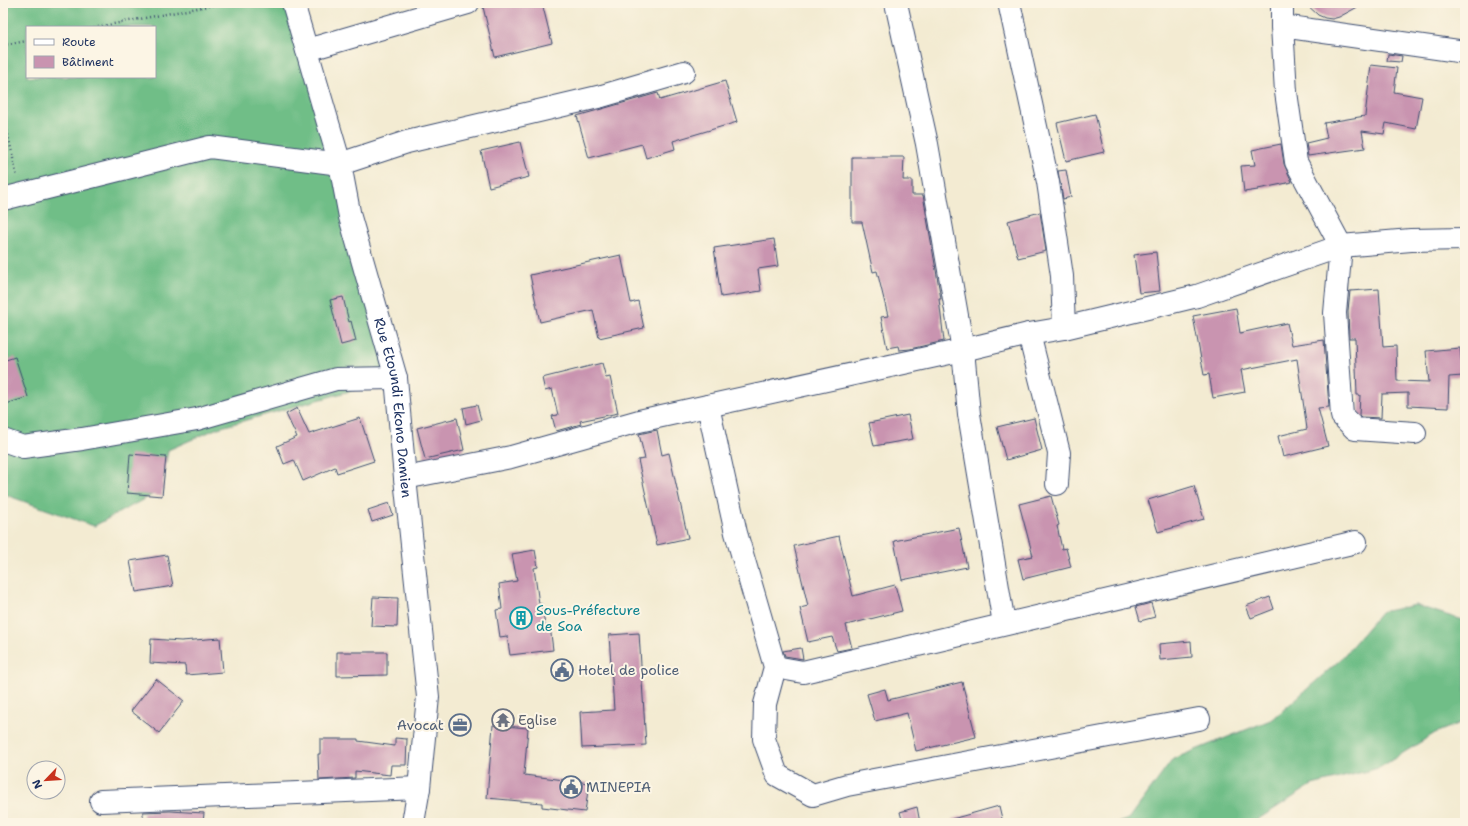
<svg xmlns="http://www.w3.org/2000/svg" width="1468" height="826" font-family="'Shantell Sans',sans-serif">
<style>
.forest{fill:#70be87;stroke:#467672;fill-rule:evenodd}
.building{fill:#c994b0}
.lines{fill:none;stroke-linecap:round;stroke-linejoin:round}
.minor-casing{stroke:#3b4b6f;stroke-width:24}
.path{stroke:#3b4b6f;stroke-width:2.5;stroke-dasharray:1 3;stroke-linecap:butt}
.minor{stroke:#fff;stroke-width:22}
.labels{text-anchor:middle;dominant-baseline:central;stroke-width:4;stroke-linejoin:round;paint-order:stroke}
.street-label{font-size:14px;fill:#1b2f5e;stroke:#fcf5e5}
.culture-label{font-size:14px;fill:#0d838f;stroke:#fcf5e5;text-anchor:start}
.service-label{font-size:14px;fill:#4e5e75;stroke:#fcf5e5;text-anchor:start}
.worship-label{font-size:14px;fill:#5b616d;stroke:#fcf5e5;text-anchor:start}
</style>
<rect width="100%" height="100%" fill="#fcf5e5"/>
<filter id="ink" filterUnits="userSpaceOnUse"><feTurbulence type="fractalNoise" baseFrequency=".025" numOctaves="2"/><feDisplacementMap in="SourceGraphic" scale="8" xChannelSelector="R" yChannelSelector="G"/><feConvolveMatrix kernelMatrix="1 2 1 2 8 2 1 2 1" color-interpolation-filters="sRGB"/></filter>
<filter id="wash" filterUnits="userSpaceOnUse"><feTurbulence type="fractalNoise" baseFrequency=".012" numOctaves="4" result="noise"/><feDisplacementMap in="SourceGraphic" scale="16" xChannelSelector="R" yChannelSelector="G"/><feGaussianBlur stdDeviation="0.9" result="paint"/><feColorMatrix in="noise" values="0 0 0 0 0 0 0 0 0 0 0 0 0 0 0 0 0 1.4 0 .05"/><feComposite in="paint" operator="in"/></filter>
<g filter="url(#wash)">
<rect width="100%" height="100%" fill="#f3ebd2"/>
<g class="forest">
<path d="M 3,3 L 292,3 L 396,378 L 218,428 L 168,450 L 161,490 L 94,526 L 3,494 ZM 27,27 L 155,27 L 155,77 L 27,77 Z"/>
<polygon points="1415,605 1465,621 1465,721 1435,733 1379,768 1312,785 1252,823 1117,823 1129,819 1173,759 1273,719 1340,660 1381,612"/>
</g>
<g id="blocks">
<g class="building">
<polygon points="501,3 542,3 552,43 495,57 483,7"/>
<polygon points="1305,3 1365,3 1339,17 1332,19 1325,18 1318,15"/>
<polygon points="1388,54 1402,56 1401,62 1387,61"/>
<polygon points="1371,65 1397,68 1394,92 1422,97 1416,129 1386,123 1384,134 1362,131 1365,148 1308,156 1306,143 1327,138 1324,123 1365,116"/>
<polygon points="725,81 737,122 673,141 675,149 646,158 642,144 589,158 577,116 658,93 660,100"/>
<polygon points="1095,114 1104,152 1066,161 1057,123"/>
<polygon points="520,142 529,177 489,187 481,151"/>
<polygon points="1281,144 1284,164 1292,182 1258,189 1258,190 1244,192 1241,166 1255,165 1252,150"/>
<polygon points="852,157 904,157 903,180 912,180 912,195 923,195 941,299 939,299 944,341 910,349 899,350 898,346 887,348 881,317 888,316 877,271 873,272 862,222 852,222"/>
<polygon points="1066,170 1071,197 1063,199 1058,171"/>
<polygon points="1040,212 1046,251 1018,258 1008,221"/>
<polygon points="774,239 778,266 758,269 761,291 721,297 714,248"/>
<polygon points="1156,252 1160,291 1139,293 1134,255"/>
<polygon points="621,255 631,303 638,301 644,328 599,338 593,310 540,322 530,275"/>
<polygon points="1379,289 1383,347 1396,346 1397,381 1429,382 1426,351 1460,348 1463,376 1449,377 1448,408 1408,406 1408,393 1382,394 1381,418 1361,417 1359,415 1360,395 1357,395 1355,338 1349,338 1348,311 1350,291"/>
<polygon points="343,297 349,322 351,321 356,341 341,345 330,300"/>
<polygon points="1236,308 1240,333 1287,323 1292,345 1324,340 1329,407 1318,408 1328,446 1283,457 1278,436 1307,429 1297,359 1241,370 1245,392 1213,398 1209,374 1204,375 1193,316"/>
<polygon points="15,357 28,397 3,405 3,361"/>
<polygon points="602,363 606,378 610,377 618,413 580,421 581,424 556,431 552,416 558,415 552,389 545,391 542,378"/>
<polygon points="477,405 481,420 466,424 463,408"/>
<polygon points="297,408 309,434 360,418 374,461 337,473 335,467 303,481 294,460 284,464 277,446 297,437 286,414"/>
<polygon points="908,415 913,439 874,446 869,423"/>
<polygon points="457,418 464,450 425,459 417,428"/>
<polygon points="1034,418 1042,450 1006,460 997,427"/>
<polygon points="657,430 662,455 669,453 688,538 657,545 638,460 645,459 639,434"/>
<polygon points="130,454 166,457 162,496 127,493"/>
<polygon points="1194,486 1204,519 1158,532 1148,500"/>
<polygon points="1051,496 1059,525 1057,526 1062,549 1066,548 1071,567 1023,579 1018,559 1033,556 1019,504"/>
<polygon points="389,503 393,515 372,522 368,510"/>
<polygon points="959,528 967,567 902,580 894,541"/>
<polygon points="839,536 853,596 895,585 902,611 846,625 852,648 837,651 832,637 808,642 800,608 808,606 794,546"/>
<polygon points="535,550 538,567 534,568 539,604 542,604 545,626 550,626 553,650 510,655 507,636 500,637 496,610 502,609 499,584 517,581 512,554"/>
<polygon points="167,555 173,586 136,592 130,561"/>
<polygon points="373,597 398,598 397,627 371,626"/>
<polygon points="1270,597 1274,609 1251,618 1246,606"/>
<polygon points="1151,603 1155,617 1140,621 1136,607"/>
<polygon points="639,633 646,745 582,748 580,712 614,710 609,635"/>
<polygon points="220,638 223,672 186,675 185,665 150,663 151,639 181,641"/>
<polygon points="1191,641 1192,657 1160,660 1159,644"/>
<polygon points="801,648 803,659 785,656 783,651"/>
<polygon points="337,652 387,652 387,675 337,676"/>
<polygon points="156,679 184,701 159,733 131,711"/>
<polygon points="962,682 976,737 916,751 907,713 875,721 867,694 885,689 888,700"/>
<polygon points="493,725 528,728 524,775 589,783 585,812 542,807 542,803 487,798"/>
<polygon points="395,738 407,739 406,765 391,765 390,775 355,771 355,778 319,780 318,754 320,754 320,739 358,739 358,741 395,746"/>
<polygon points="999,806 1003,823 953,823 952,819"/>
<polygon points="917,807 920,823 903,823 900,812"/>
<polygon points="170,811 204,813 203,823 143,823 143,812"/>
</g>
</g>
</g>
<g filter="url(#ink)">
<use href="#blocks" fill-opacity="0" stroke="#3b4b6f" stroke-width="1"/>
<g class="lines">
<g class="minor-casing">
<g id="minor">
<path id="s1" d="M 293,3 L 340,164 L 350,217 L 396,378 L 405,478 L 428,697 L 419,788 L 413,823"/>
<polyline points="896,3 927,144 963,350 969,414 1004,624"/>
<polyline points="1282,3 1282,26 1286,92 1296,162 1341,246 1335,313 1342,416 1355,429 1415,433"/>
<polyline points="1010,7 1048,182 1062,276 1064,328"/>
<polyline points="1282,26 1465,52"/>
<polyline points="307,50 468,3"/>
<polyline points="3,199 210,147 340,164 407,142 602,96 684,72"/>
<polyline points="1029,334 1059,453 1057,484"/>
<polyline points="708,406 736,533 775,667 765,704 764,739 777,775 813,795 847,785 1199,719"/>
<polyline points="3,440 23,447 82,439 197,419 336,379 396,378"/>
<polyline points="405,478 511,457 639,421 963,350 1029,334 1064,328 1197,296 1341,246 1411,240 1465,239"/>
<polyline points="775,667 803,672 1356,542"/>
<polyline points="101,801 419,788"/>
</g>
</g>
<g class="path">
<polyline points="98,27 224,3"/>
<polyline points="3,45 27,41"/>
<polyline points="3,111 17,177"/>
</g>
<use href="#minor" class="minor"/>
</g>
</g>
<defs>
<g id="building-ring" transform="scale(1.15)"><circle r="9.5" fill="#fcf5e5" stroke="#0f9aa8" stroke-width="1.5"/><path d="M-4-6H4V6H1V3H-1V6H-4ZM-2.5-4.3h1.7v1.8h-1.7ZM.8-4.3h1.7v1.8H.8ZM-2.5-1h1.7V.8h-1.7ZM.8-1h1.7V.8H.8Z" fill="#0f9aa8"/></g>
<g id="civic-ring" transform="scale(1.15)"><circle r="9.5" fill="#fcf5e5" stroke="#5c6f8a" stroke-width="1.5"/><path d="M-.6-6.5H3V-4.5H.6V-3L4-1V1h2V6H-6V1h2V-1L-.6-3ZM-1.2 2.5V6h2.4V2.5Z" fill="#5c6f8a"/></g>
<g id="temple-ring" transform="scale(1.15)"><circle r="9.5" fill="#fcf5e5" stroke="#6b7280" stroke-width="1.5"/><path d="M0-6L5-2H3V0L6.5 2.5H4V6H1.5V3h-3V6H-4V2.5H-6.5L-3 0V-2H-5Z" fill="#6b7280"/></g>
<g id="office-ring" transform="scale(1.15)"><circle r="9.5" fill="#fcf5e5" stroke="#5c6f8a" stroke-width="1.5"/><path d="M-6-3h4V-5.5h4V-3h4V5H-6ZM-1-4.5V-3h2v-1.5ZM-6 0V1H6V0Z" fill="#5c6f8a"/></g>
</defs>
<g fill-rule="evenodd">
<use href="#building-ring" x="521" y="618"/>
<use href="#civic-ring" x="562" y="670"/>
<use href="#temple-ring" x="503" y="720"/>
<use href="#office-ring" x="460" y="725"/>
<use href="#civic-ring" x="571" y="787"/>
</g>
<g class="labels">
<g class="street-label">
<text stroke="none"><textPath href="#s1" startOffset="418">Rue Etoundi Ekono Damien</textPath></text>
</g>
<g class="culture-label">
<text x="536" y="610">Sous-Préfecture<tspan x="536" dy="16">de Soa</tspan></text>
</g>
<g class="service-label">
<text x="578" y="670">Hotel de police</text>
<text x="444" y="725" text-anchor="end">Avocat</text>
<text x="586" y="787">MINEPIA</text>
</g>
<g class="worship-label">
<text x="518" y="720">Eglise</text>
</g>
</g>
<rect width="1468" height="826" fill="none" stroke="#fcf5e5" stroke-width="16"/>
<rect x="26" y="26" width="130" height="52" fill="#fcf5e5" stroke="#a2a6af"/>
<rect x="34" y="39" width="20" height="6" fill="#ffffff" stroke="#a2a6af"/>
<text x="62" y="46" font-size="12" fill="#1b2f5e">Route</text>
<rect x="34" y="56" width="20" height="12" fill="#c994b0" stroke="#a2a6af"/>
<text x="62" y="66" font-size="12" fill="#1b2f5e">Bâtiment</text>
<g transform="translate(46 780) rotate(245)"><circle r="19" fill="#fcf5e5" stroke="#a2a6af"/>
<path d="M0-3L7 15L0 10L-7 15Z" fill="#c8321e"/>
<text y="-6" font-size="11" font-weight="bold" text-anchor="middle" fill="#1b2f5e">N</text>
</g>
</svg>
